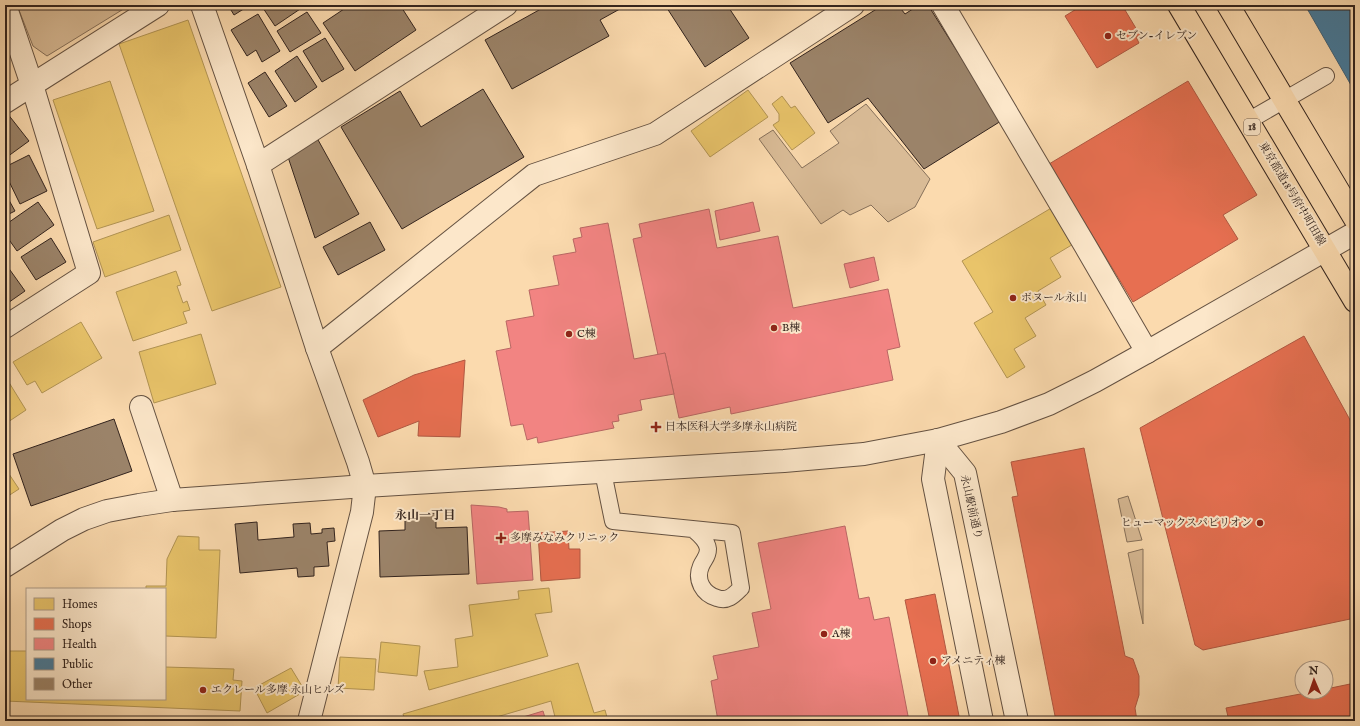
<svg xmlns="http://www.w3.org/2000/svg" width="1360" height="726" font-family="'IM FELL English','Noto Serif JP',serif">
<style>
.green{fill:#d9bb96;stroke:#86705a}
.homes{fill:#e9c46a;stroke:#b29453}
.shops{fill:#e76f51;stroke:#b15842}
.health{fill:#f28482;stroke:#b96764}
.public{fill:#457b9d;stroke:#406177}
.building{fill:#9b8369;stroke:#33241e}
.lines{fill:none;stroke-linecap:round;stroke-linejoin:round}
.service-casing{stroke:#655242;stroke-width:18}
.minor-casing{stroke:#655242;stroke-width:24}
.tertiary-casing{stroke:#655242;stroke-width:24}
.primary-casing{stroke:#33241e;stroke-width:24}
.service{stroke:#fce7ca;stroke-width:16}
.minor{stroke:#fce7ca;stroke-width:22}
.tertiary{stroke:#fce7ca;stroke-width:22}
.primary{stroke:#fbdaae;stroke-width:22}
.poi-dot{fill:#8f2418;stroke:#fce7ca;stroke-width:1.5}
.labels{text-anchor:middle;dominant-baseline:central;stroke-width:4;stroke-linejoin:round;paint-order:stroke}
.shield{fill:#fce7ca;stroke:#6f5e52;stroke-width:1}
.shield-label{font-size:10px;font-weight:bold;fill:#33241e}
.poi-label{font-size:11px;fill:#33241e;stroke:#fce7ca;text-anchor:start}
.street-label{font-size:11px;fill:#33241e;stroke:#fce7ca}
.neighbourhood-label{font-size:12px;font-weight:bold;fill:#33241e;stroke:#fce7ca}
</style>
<rect width="100%" height="100%" fill="#fbdaae"/>
<filter id="stains"><feTurbulence type="fractalNoise" baseFrequency=".005" numOctaves="4"/><feColorMatrix values="0 0 0 0 .2 0 0 0 0 .09 0 0 0 0 .02 0 0 0 .5 -.17"/></filter>
<radialGradient id="worn" r=".72"><stop offset=".6" stop-color="#630" stop-opacity="0"/><stop offset="1" stop-color="#630" stop-opacity=".3"/></radialGradient>
<g class="green">
<polygon points="17,5 130,5 47,56 33,46"/>
<polygon points="866,104 930,179 915,207 888,222 871,205 850,215 843,210 821,224 759,139 773,130 802,168 839,143 830,131"/>
<polygon points="1128,496 1142,540 1127,542 1118,499"/>
<polygon points="1143,549 1143,624 1128,553"/>
</g>
<g class="homes">
<polygon points="188,20 281,287 212,311 119,44"/>
<polygon points="110,81 154,211 97,229 53,100"/>
<polygon points="748,90 768,117 710,157 691,131"/>
<polygon points="782,96 791,108 795,106 815,133 792,150 773,125 779,121 779,114 772,104"/>
<polygon points="1053,207 1075,243 1050,258 1061,277 1038,291 1046,305 1025,318 1036,336 1014,349 1025,367 1007,378 974,323 993,312 962,261"/>
<polygon points="169,215 181,250 105,277 93,242"/>
<polygon points="176,271 181,285 177,286 183,303 187,301 190,310 183,312 187,323 133,341 116,292"/>
<polygon points="81,322 102,358 42,393 35,381 27,385 13,362"/>
<polygon points="201,334 216,384 154,403 139,352"/>
<polygon points="5,376 26,410 5,424"/>
<polygon points="5,468 19,489 5,498"/>
<polygon points="178,536 199,537 199,550 220,550 216,638 165,636 165,589 146,589 146,586 166,586 167,559"/>
<polygon points="549,588 552,612 535,614 548,656 429,690 424,671 458,667 455,639 473,636 469,605 519,599 518,591"/>
<polygon points="381,642 420,646 417,676 378,672"/>
<polygon points="5,651 27,651 27,699 165,699 165,667 234,669 233,680 242,681 240,711 5,701"/>
<polygon points="340,657 376,659 374,690 338,688"/>
<polygon points="578,663 594,713 605,710 608,721 556,721 551,701 483,721 405,721 403,714"/>
<polygon points="291,668 305,691 267,713 254,688"/>
</g>
<g class="shops">
<polygon points="1083,5 1122,5 1140,35 1136,37 1139,43 1097,68 1065,16"/>
<polygon points="1188,81 1257,195 1223,215 1238,239 1133,302 1049,164"/>
<polygon points="1304,336 1355,429 1355,618 1203,650 1195,645 1140,428"/>
<polygon points="465,360 460,437 418,436 419,421 378,437 363,400 414,375"/>
<polygon points="1084,448 1125,656 1133,659 1139,676 1139,695 1135,708 1137,721 1056,721 1012,497 1018,496 1011,462"/>
<polygon points="568,531 569,549 580,549 580,578 541,581 538,533"/>
<polygon points="935,594 960,721 930,721 905,600"/>
<polygon points="1355,683 1355,721 1229,721 1226,708 1311,692 1326,692 1326,689"/>
</g>
<g class="health">
<polygon points="753,202 760,231 720,240 715,211"/>
<polygon points="709,209 717,248 778,236 793,308 888,289 900,347 887,350 893,380 731,414 730,407 679,418 665,353 658,355 633,239 642,237 639,224"/>
<polygon points="608,223 634,359 665,353 674,394 640,400 642,410 618,415 619,421 612,422 614,428 538,443 537,437 527,440 523,424 511,426 496,351 511,348 506,321 534,316 529,290 559,285 553,256 576,252 573,239 582,237 580,228"/>
<polygon points="874,257 879,280 850,288 844,264"/>
<polygon points="471,505 499,507 507,509 507,512 528,511 533,580 477,584"/>
<polygon points="845,526 859,599 869,597 874,620 889,617 909,721 718,721 711,681 718,679 713,656 759,647 752,613 771,609 758,543"/>
<polygon points="543,711 546,721 510,721"/>
</g>
<polygon class="public" points="1305,5 1355,5 1355,92"/>
<g class="building">
<polygon points="228,5 250,5 234,15"/>
<polygon points="261,5 306,5 275,26"/>
<polygon points="350,5 400,5 416,30 355,71 323,23"/>
<polygon points="548,5 627,5 600,20 609,36 512,89 485,40"/>
<polygon points="665,5 727,5 749,38 705,67"/>
<polygon points="883,5 898,5 905,14 919,5 928,5 1001,121 924,169 868,98 828,123 790,63"/>
<polygon points="307,12 321,33 290,52 277,31"/>
<polygon points="258,14 280,51 262,62 256,50 247,56 231,30"/>
<polygon points="325,38 344,69 322,82 303,51"/>
<polygon points="297,56 317,87 295,102 275,71"/>
<polygon points="265,72 287,106 269,117 248,83"/>
<polygon points="483,89 524,157 402,229 341,127 400,91 421,127"/>
<polygon points="7,113 29,141 7,157 5,155 5,115"/>
<polygon points="317,138 359,214 315,238 287,154"/>
<polygon points="29,155 47,191 20,204 5,173 5,167"/>
<polygon points="5,193 15,211 5,216"/>
<polygon points="38,202 54,225 17,251 5,234 5,225"/>
<polygon points="370,222 385,250 338,275 323,247"/>
<polygon points="51,238 66,262 36,280 21,257"/>
<polygon points="5,263 25,291 5,305"/>
<polygon points="114,419 132,471 31,506 13,454"/>
<polygon points="436,513 436,528 467,527 469,574 380,577 379,531 405,530 405,514"/>
<polygon points="257,522 258,540 294,537 293,524 310,523 311,534 322,533 322,529 334,528 335,541 327,542 329,566 314,567 314,576 298,577 297,568 240,573 235,524"/>
</g>
<g class="lines">
<g class="service-casing">
<g id="service">
<polyline points="1248,121 1326,76"/>
<path d="M 603,472 L 613,521 L 732,533 L 741,588 C 734,595 728,602 717,598 C 703,594 695,580 701,566 C 704,559 708,557 708,549 C 707,540 699,534 693,529"/>
</g>
</g>
<g class="minor-casing">
<g id="minor">
<polyline points="202,5 258,165 317,348 358,462 365,486 362,512 309,721"/>
<polyline points="943,5 1086,247 1147,352"/>
<polyline points="5,102 158,5"/>
<polyline points="258,165 506,5"/>
<polyline points="5,327 89,273 32,85 5,5"/>
<polyline points="317,348 534,175 655,134 853,5"/>
<polyline points="141,407 172,500"/>
</g>
</g>
<g class="tertiary-casing">
<g id="tertiary">
<polyline points="938,440 965,473 1017,721"/>
<polyline points="938,440 933,479 982,721"/>
<polyline points="5,566 62,530 84,519 107,511 139,505 172,500 365,486 784,461 864,454 938,440 1001,422 1049,404 1095,381 1147,352 1355,233"/>
</g>
</g>
<g class="primary-casing">
<g id="primary">
<polyline points="1179,5 1355,301"/>
<polyline points="1228,5 1355,219"/>
</g>
</g>
<use href="#service" class="service"/>
<use href="#minor" class="minor"/>
<use href="#tertiary" class="tertiary"/>
<use href="#primary" class="primary"/>
</g>
<g class="poi-dot">
<circle cx="1108" cy="36" r="4"/>
<circle cx="1013" cy="298" r="4"/>
<circle cx="774" cy="328" r="4"/>
<circle cx="569" cy="334" r="4"/>
<path d="M654 421h4v4h4v4h-4v4h-4v-4h-4v-4h4z"/>
<circle cx="1260" cy="523" r="4"/>
<path d="M499 532h4v4h4v4h-4v4h-4v-4h-4v-4h4z"/>
<circle cx="824" cy="634" r="4"/>
<circle cx="933" cy="661" r="4"/>
<circle cx="203" cy="690" r="4"/>
</g>
<g class="labels">
<rect class="shield" x="1244" y="119" width="16" height="16" rx="3"/>
<g class="shield-label">
<text x="1252" y="127">18</text>
</g>
<g class="poi-label">
<text x="1116" y="36">セブン-イレブン</text>
<text x="1021" y="298">ボヌール永山</text>
<text x="782" y="328">B棟</text>
<text x="577" y="334">C棟</text>
<text x="665" y="427">日本医科大学多摩永山病院</text>
<text x="1252" y="523" text-anchor="end">ヒューマックスパビリオン</text>
<text x="510" y="538">多摩みなみクリニック</text>
<text x="832" y="634">A棟</text>
<text x="941" y="661">アメニティ棟</text>
<text x="211" y="690">エクレール多摩 永山ヒルズ</text>
</g>
<g class="street-label">
<text transform="translate(1292 194) rotate(59)">東京都道18号府中町田線</text>
<text transform="translate(971 507) rotate(77)">永山駅前通り</text>
</g>
<g class="neighbourhood-label">
<text x="425" y="515">永山一丁目</text>
</g>
</g>
<rect width="1360" height="726" fill="none" stroke="#fbdaae" stroke-width="20"/>
<rect x="6" y="6" width="1348" height="714" fill="none" stroke="#33241e" stroke-width="2"/>
<rect x="10" y="10" width="1340" height="706" fill="none" stroke="#33241e"/>
<rect x="26" y="588" width="140" height="112" fill="#fce7ca" stroke="#ac9985"/>
<rect x="34" y="598" width="20" height="12" fill="#e9c46a" stroke="#ac9985"/>
<text x="62" y="608" font-size="12" fill="#33241e">Homes</text>
<rect x="34" y="618" width="20" height="12" fill="#e76f51" stroke="#ac9985"/>
<text x="62" y="628" font-size="12" fill="#33241e">Shops</text>
<rect x="34" y="638" width="20" height="12" fill="#f28482" stroke="#ac9985"/>
<text x="62" y="648" font-size="12" fill="#33241e">Health</text>
<rect x="34" y="658" width="20" height="12" fill="#457b9d" stroke="#ac9985"/>
<text x="62" y="668" font-size="12" fill="#33241e">Public</text>
<rect x="34" y="678" width="20" height="12" fill="#9b8369" stroke="#ac9985"/>
<text x="62" y="688" font-size="12" fill="#33241e">Other</text>
<g transform="translate(1314 680) rotate(358)"><circle r="19" fill="#fce7ca" stroke="#ac9985"/>
<path d="M0-3L7 15L0 10L-7 15Z" fill="#8f2418"/>
<text y="-6" font-size="11" font-weight="bold" text-anchor="middle" fill="#33241e">N</text>
</g>
<rect width="100%" height="100%" filter="url(#stains)"/>
<rect width="100%" height="100%" fill="url(#worn)"/>
</svg>
